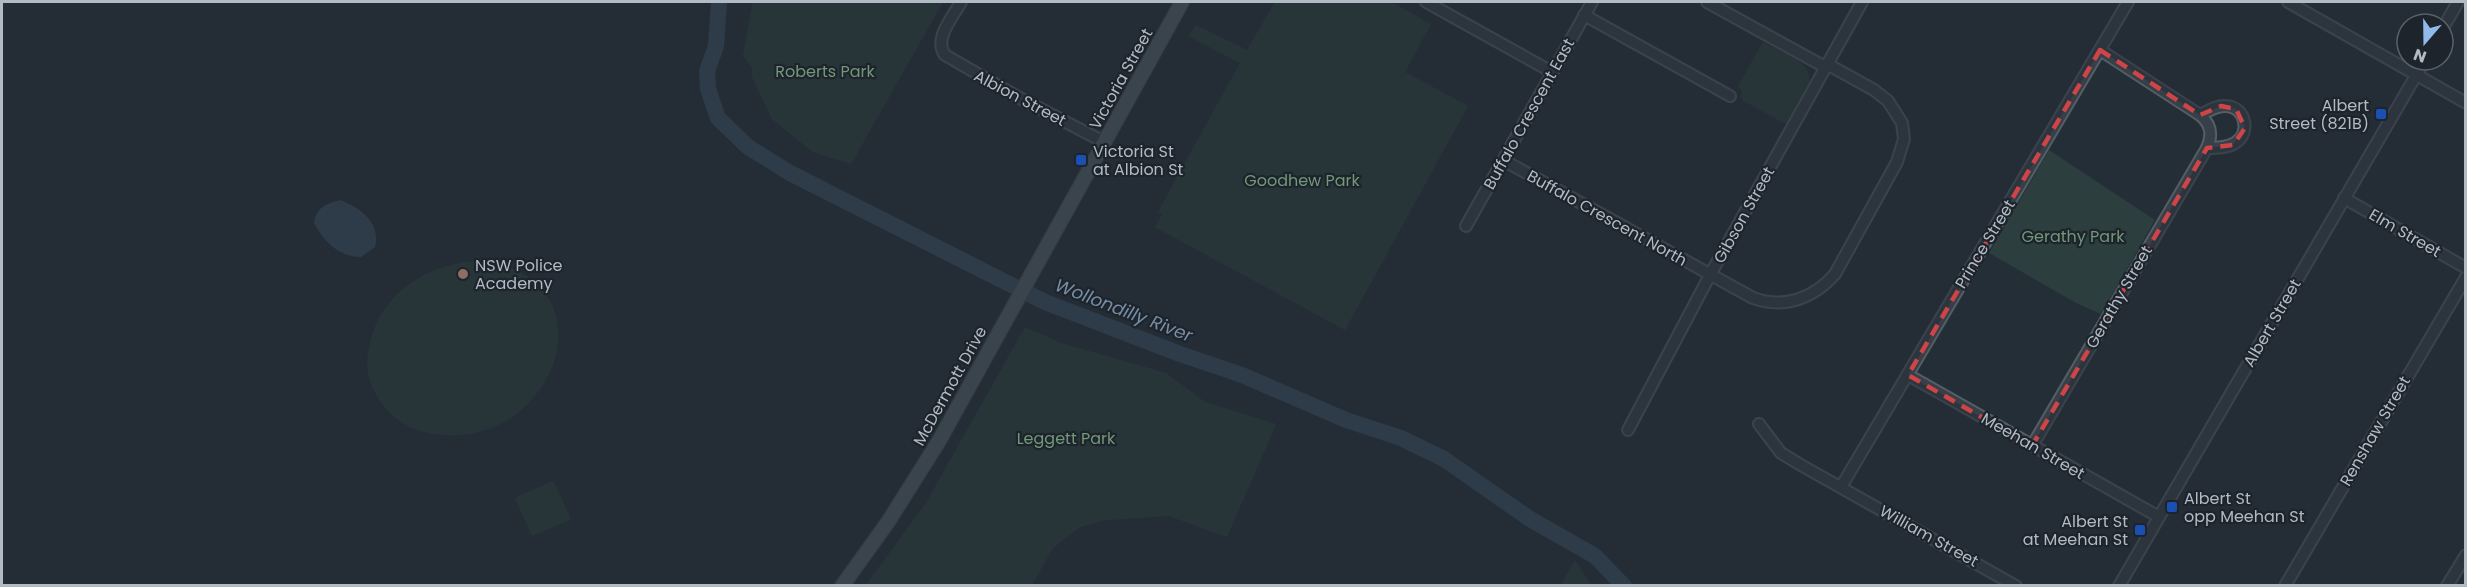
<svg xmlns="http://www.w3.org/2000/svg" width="2467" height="587" font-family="Poppins,sans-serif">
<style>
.green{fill:#2c3e3d}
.water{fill:#3b4d5e}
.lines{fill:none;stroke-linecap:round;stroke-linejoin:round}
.river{stroke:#3b4d5e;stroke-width:16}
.minor-casing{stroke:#555d65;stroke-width:14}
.major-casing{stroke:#444b54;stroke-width:16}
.minor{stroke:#373f48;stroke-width:10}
.major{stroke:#555f68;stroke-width:14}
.marked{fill:none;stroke:#cf4547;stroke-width:4.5;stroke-dasharray:12 8;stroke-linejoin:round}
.transit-dot{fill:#1a4fb4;stroke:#1d242c;stroke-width:2}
.education-dot{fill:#8d6e63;stroke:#1d242c;stroke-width:2}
.labels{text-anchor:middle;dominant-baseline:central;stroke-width:4.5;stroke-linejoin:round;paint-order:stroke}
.park-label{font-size:16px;fill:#739779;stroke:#1d242c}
.street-label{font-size:16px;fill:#b2bac4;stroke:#1d242c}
.poi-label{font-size:16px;fill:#b2bac4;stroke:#1d242c;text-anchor:start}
.water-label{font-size:18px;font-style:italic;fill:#768da4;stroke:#1d242c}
</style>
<rect width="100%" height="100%" fill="#242e37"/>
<g class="green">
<polygon points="753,2 943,2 851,164 813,152 772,119 752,77 752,68 743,55"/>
<polygon points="1275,2 1391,2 1431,24 1405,72 1468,106 1345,330 1155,227 1162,215 1158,212 1240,63 1188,36 1196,25 1247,50"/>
<path d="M 1763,42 C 1778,51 1813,61 1809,82 L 1786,124 L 1742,100 L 1741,90 L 1738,86 Z"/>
<polygon points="2049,150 2155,220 2101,314 2076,303 1989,253"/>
<path d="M 477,261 C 617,273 558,452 435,434 C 412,431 391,419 379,399 C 367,381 365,364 370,343 C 381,293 428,264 477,261 Z"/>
<polygon points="1025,327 1061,343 1166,373 1205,402 1276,424 1227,537 1169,516 1105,520 1080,527 1053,548 1032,585 866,585 926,503"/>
<polygon points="553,481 571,519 532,536 515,498"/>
<polygon points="1575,560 1591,585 1561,585"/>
</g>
<path class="water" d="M 340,200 C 361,208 381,223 375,247 L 361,257 C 339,257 323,241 314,223 C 316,207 327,204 340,200 Z"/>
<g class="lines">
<polyline class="river" points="719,2 716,46 707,71 708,89 718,118 748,147 790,173 1045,302 1180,354 1242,375 1346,420 1401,438 1444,459 1530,519 1595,556 1624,586"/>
<g class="minor-casing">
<g id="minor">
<path d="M 961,2 C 953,17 933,39 945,55 L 1016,96 L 1104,142"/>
<polyline points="1426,2 1552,72"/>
<polyline points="1707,2 1825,67"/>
<polyline points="2288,2 2466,103"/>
<polyline points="1584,15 1730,96"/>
<polyline points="2443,28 2458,2"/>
<path d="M 2200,115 C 2208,111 2217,105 2226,106 C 2246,107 2251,133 2235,143 C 2227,148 2216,148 2207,148"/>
<path d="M 1503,160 L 1753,298 C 1784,309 1813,299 1835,274 L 1897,162 L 1904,139 L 1902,123 L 1888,101 L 1874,90 L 1827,64"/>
<polyline points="2344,198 2466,268"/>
<polyline points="1466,226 1592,2"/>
<polyline points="1908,375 2159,517"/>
<polyline points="1759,424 1781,453 1799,464 2016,586"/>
<polyline points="1628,430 1710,275 1862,2"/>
<path d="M 2032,446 L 2207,148 C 2213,134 2211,124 2200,115 L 2100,50"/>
<polyline points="1841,487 2128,2"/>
<polyline points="2119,586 2425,60"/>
<polyline points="2285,586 2466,277"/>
<polyline points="2447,586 2466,555"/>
</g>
</g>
<g class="major-casing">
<polyline id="major" points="842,586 888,522 939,441 1182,2"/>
</g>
<use href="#minor" class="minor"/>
<use href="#major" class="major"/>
</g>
<path d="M0 0H2467V587H0ZM 2100,50 L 2200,115 L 2221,106 L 2236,109 L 2245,128 L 2233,145 L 2207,148 L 2032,446 L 1908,375 Z" fill="#242e37" fill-opacity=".55" fill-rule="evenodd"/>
<path class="marked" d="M 2100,50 L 2200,115 L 2221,106 L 2236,109 L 2245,128 L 2233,145 L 2207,148 L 2032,446 L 1908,375 Z"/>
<g class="transit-dot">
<rect x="2375" y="108" width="12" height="12" rx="3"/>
<rect x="1075" y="154" width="12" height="12" rx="3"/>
<rect x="2166" y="501" width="12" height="12" rx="3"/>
<rect x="2134" y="524" width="12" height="12" rx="3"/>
</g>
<circle class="education-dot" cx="463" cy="274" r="6"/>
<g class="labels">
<g class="park-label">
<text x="825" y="71">Roberts Park</text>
<text x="1302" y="180">Goodhew Park</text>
<text x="2073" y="236">Gerathy Park</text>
<text x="1066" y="438">Leggett Park</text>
</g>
<g class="street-label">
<text transform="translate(1121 79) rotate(-61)">Victoria Street</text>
<text transform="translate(1020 98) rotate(28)">Albion Street</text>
<text transform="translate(1529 114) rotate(-61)">Buffalo Crescent East</text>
<text transform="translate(1744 215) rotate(-61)">Gibson Street</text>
<text transform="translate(1607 218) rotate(29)">Buffalo Crescent North</text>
<text transform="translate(2405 233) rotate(30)">Elm Street</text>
<text transform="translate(1985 244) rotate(-59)">Prince Street</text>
<text transform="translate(2119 297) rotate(-60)">Gerathy Street</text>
<text transform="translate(2272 323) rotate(-60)">Albert Street</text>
<text transform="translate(950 386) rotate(-61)">McDermott Drive</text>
<text transform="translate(2375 431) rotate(-60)">Renshaw Street</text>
<text transform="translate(2033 446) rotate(30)">Meehan Street</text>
<text transform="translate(1929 536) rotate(29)">William Street</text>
</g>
<g class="poi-label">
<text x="2369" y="105" text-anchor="end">Albert<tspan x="2369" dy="18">Street (821B)</tspan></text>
<text x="1093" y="151">Victoria St<tspan x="1093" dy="18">at Albion St</tspan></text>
<text x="475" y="265">NSW Police<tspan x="475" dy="18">Academy</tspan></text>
<text x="2184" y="498">Albert St<tspan x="2184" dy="18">opp Meehan St</tspan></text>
<text x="2128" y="521" text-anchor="end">Albert St<tspan x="2128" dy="18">at Meehan St</tspan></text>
</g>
<g class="water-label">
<text transform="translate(1124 310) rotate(21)">Wollondilly River</text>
</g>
</g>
<rect width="2467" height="587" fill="none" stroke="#b2bac4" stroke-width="6"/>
<g transform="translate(2425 42) rotate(200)"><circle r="28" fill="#1d242c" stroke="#596069" stroke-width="1.5"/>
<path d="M0-4.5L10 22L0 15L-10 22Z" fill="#90baeb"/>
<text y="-9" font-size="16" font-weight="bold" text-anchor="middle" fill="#b2bac4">N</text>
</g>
</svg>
